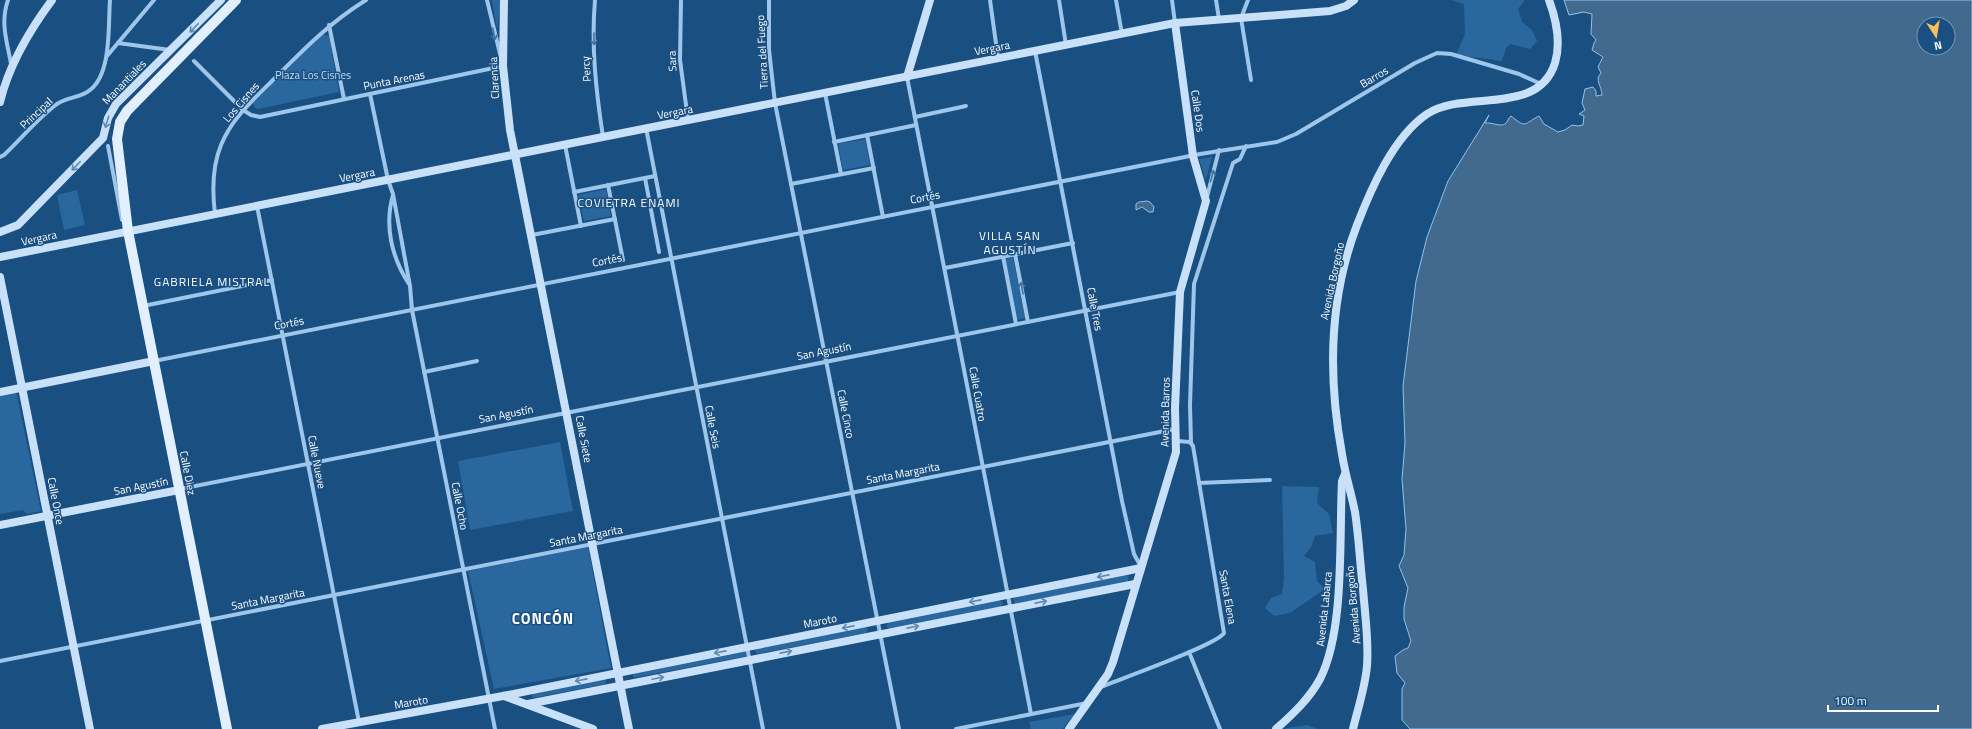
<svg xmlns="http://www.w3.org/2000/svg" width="1972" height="729" font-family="'Titillium Web',sans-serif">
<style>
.green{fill:#29679e}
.water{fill:#42698e;stroke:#90c3ec;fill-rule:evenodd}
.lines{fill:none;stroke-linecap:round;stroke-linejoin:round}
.street{stroke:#9ec6ea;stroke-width:4}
.secondary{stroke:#c9e1f8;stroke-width:8}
.primary{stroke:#e1efff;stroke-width:10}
.oneway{stroke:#6089b1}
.oneway2{stroke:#4273a0}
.labels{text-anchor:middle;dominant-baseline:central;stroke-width:3;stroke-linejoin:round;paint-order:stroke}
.street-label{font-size:11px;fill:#fff;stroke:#1a4f81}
.park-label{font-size:11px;fill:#c2dff8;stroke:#1a4f81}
.neighbourhood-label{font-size:12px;letter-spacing:1px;fill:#fff;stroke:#1a4f81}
.district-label{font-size:15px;font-weight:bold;letter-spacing:1px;fill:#fff;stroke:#1a4f81}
</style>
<rect width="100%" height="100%" fill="#1a4f81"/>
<g class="green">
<polygon points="492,0 501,0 497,30"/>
<polygon points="1451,0 1525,0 1518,9 1522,22 1532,30 1537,41 1530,49 1510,44 1506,48 1502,61 1456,55 1465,34 1464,4"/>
<polygon points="322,34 329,36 339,92 258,109 254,107 253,103"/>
<polygon points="865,139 870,165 843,170 838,144"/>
<polygon points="1212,157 1206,180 1199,159"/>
<polygon points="606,189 611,216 584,221 578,195"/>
<polygon points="77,190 85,225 64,230 57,195"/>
<polygon points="1013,257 1025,318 1017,320 1005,259"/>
<polygon points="16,391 41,511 27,514 23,510 0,514 0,395"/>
<polygon points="560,442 573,511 470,530 458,461"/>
<polygon points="1282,486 1319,487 1317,503 1329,514 1333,533 1315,536 1311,547 1304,556 1315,562 1317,581 1325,589 1290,613 1274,616 1265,608 1271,598 1282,594 1284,578"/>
<polygon points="588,547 611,668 494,689 468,571"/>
<polygon points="1129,572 1128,582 1015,604 1013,596"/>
<polygon points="999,599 1003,603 1001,607 890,629 886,626 889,621"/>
<polygon points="864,626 868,629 866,633 757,654 755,651 757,648"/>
<polygon points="745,649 748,656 633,678 633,672"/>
<polygon points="605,678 606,684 533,698 532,694"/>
<polygon points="1075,714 1062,729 1031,729 1029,722"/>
<polygon points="1308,725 1317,729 1285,729 1287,728"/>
</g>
<g class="water">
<path d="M 1564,0 L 1972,0 L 1972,729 L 1410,729 L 1402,720 L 1402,689 L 1405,683 L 1397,673 L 1395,656 L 1403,650 L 1408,648 L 1411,641 L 1404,619 L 1404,607 L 1408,588 L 1399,566 L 1404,555 L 1406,529 L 1402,479 L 1405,443 L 1403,386 L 1416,281 L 1427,237 L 1448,181 L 1489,115 L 1485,123 C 1490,122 1502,127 1505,124 C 1508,122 1508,118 1511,116 C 1527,129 1523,124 1539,116 L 1544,124 L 1558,132 L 1565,130 L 1572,125 L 1578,126 L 1583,125 L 1584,116 L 1579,114 L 1585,110 L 1582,103 L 1585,89 L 1593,87 L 1596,91 L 1596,96 L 1602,95 C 1602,86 1594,80 1601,73 L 1598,67 L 1603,57 L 1592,50 L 1594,43 L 1596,40 L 1591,34 L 1592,14 L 1584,12 L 1569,15 ZM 1924,24 L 1948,24 L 1948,48 L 1924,48 Z"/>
<polygon points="1147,201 1150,202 1154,207 1153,212 1149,212 1142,207 1136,210 1136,204 1139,202"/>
</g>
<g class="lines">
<g class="street">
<path d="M 8,0 C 0,23 7,41 11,64"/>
<polyline points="487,0 501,58"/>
<path d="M 595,0 C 591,46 596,91 603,137"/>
<polyline points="681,0 680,60 688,120"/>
<polyline points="769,0 769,50 775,103 899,729"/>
<polyline points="990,0 998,58"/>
<polyline points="1059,0 1066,45"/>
<polyline points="1116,0 1122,34"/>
<polyline points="1172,0 1175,23"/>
<polyline points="1216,0 1219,19"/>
<polyline points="1248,0 1241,18 1251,80"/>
<polyline points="329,25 344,99"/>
<polyline points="118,43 170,50"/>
<polyline points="1035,51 1122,501 1134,554 1141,567"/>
<polyline points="107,56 154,0"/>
<polyline points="194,61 243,110 251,115 260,117 503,66"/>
<polyline points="907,77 1031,714"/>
<polyline points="825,93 841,174"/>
<polyline points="370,94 388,180 393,194 410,286 412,310 495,729"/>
<polyline points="915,117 966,106"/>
<polyline points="646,128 763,729"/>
<polyline points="867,135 883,217"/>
<polyline points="834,142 916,125"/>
<polyline points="565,145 581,226"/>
<polyline points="108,146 122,220 124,221"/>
<path d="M 0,157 L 4,155 C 21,139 38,118 57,104 C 67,97 81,98 90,90 C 112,73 108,25 110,0"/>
<polyline points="645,178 659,252"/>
<polyline points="791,184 874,168"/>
<polyline points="608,185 623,260"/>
<polyline points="574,192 655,176"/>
<path d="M 393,195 C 384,226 392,258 409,284"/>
<polyline points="1207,197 1219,150"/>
<polyline points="257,206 359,722"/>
<path d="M 215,214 C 212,190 212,167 221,145 C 232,118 254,99 274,79 C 304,49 329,23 366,0"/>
<polyline points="532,235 615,219"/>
<polyline points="1015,254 1028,322"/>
<polyline points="1003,256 1016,324"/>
<polyline points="945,268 1073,243"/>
<polyline points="143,306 272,280"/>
<polyline points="154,361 1200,154 1277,142 1296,134 1415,63 1437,53 1451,54 1519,74 1541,84"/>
<polyline points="424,372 477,361"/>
<polyline points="1191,443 1190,405 1194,284 1233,163 1240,159 1246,146"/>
<polyline points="1199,483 1270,480"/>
<polyline points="180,489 1180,292"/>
<polyline points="1189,652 1220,729"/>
<polyline points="0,661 1175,429"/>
<path d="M 1101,687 C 1120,679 1217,645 1224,633 L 1193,446 L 1190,442 L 1177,441"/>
<polyline points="956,729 1087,703"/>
</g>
<g class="secondary">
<polyline points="504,0 503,66 510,130 629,729"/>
<polyline points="907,77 930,0"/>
<path d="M 0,102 C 9,64 29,31 52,0"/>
<polyline points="0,232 18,225 103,138 108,118 116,104 221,0"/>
<polyline points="0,257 1175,23 1330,11 1346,6 1354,0"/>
<polyline points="0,277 90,729"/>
<polyline points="0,392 154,361"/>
<polyline points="0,525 179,490"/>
<polyline points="504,696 593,729"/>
<polyline points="528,704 1135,584"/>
<polyline points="322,729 503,696 1141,568"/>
<polyline points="1069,729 1108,674 1113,662 1176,452 1175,408 1180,292 1206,201 1193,156 1175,23"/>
<path d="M 1276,729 C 1293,714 1309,699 1320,679 C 1345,630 1339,538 1342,481 L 1345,474"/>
<path d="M 1353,729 C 1358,708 1365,688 1367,666 C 1369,641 1365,615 1363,589 C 1360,564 1359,538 1355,512 C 1351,492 1345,474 1342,454 C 1328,378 1329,298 1357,225 C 1371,189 1393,137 1427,114 C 1465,89 1538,117 1555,63 C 1561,43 1556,19 1549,0"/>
</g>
<polyline class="primary" points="227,729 128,231 117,139 120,122 127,111 236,0"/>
</g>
<defs><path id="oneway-shaft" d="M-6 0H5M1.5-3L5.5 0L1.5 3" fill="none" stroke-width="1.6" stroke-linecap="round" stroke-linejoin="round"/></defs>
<g class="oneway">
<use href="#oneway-shaft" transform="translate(194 28) rotate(134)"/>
<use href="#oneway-shaft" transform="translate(107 122) rotate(106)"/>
<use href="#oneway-shaft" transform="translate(76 166) rotate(134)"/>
<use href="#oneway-shaft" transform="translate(1103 576) rotate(169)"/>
<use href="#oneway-shaft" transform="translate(975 601) rotate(169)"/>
<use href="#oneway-shaft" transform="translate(1041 602) rotate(-11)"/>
<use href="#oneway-shaft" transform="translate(848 627) rotate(169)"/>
<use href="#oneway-shaft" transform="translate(913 627) rotate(-11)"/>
<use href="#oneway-shaft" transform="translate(720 652) rotate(169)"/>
<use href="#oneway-shaft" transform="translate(786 652) rotate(-11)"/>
<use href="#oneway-shaft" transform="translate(658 678) rotate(-12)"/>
<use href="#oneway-shaft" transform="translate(581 680) rotate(169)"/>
</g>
<g class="oneway2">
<use href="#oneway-shaft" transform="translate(494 34) rotate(78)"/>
<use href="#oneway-shaft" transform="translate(594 39) rotate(90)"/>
<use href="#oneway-shaft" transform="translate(1212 176) rotate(-75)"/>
<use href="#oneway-shaft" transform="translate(1022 288) rotate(-101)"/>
</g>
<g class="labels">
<g class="street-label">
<text transform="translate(992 48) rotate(-11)">Vergara</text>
<text transform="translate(762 52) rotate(-93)">Tierra del Fuego</text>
<text transform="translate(672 61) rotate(-93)">Sara</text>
<text transform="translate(586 69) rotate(-94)">Percy</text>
<text transform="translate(1374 77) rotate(-31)">Barros</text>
<text transform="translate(494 78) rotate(-93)">Clarencia</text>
<text transform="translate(394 80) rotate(-11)">Punta Arenas</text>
<text transform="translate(124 82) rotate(-46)">Manantiales</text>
<text transform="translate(241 102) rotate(-49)">Los Cisnes</text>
<text transform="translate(1198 111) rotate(82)">Calle Dos</text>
<text transform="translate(675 112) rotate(-11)">Vergara</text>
<text transform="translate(36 113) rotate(-43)">Principal</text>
<text transform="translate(357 175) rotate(-11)">Vergara</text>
<text transform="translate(925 197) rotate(-11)">Cortés</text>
<text transform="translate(39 238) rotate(-12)">Vergara</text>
<text transform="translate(607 260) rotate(-11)">Cortés</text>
<text transform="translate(1332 281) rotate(-78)">Avenida Borgoño</text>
<text transform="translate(1095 309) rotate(79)">Calle Tres</text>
<text transform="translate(289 323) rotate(-11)">Cortés</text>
<text transform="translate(824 351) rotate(-11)">San Agustín</text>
<text transform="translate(978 394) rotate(80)">Calle Cuatro</text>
<text transform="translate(1165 412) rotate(-89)">Avenida Barros</text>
<text transform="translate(506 414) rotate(-11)">San Agustín</text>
<text transform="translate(846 414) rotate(79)">Calle Cinco</text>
<text transform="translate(713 427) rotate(79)">Calle Seis</text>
<text transform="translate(584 439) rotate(79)">Calle Siete</text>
<text transform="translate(317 462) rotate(79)">Calle Nueve</text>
<text transform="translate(188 473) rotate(79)">Calle Diez</text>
<text transform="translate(903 473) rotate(-11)">Santa Margarita</text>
<text transform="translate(141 486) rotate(-11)">San Agustín</text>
<text transform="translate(56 501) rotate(79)">Calle Once</text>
<text transform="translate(460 506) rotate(79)">Calle Ocho</text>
<text transform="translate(586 536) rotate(-11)">Santa Margarita</text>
<text transform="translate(1228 597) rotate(80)">Santa Elena</text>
<text transform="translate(268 599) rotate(-11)">Santa Margarita</text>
<text transform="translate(1353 605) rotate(-95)">Avenida Borgoño</text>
<text transform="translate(1324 609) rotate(-84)">Avenida Labarca</text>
<text transform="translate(820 621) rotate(-11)">Maroto</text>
<text transform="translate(411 702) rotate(-10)">Maroto</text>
</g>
<g class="park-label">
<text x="313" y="75">Plaza Los Cisnes</text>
</g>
<g class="neighbourhood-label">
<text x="629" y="202">COVIETRA ENAMI</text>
<text x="1010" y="235">VILLA SAN<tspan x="1010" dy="14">AGUSTÍN</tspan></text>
<text x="212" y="281">GABRIELA MISTRAL</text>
</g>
<g class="district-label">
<text x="543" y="618">CONCÓN</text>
</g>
</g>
<g transform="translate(1936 36) rotate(168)"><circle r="19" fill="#1a4f81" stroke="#7695b3"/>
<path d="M0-3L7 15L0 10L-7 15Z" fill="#fcc05a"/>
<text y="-6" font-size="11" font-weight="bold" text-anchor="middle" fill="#ffffff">N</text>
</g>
<path d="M1828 705v6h110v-6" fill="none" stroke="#ffffff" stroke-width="2"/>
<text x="1834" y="705" font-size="12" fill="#ffffff" stroke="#1a4f81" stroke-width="3" paint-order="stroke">100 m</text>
</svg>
